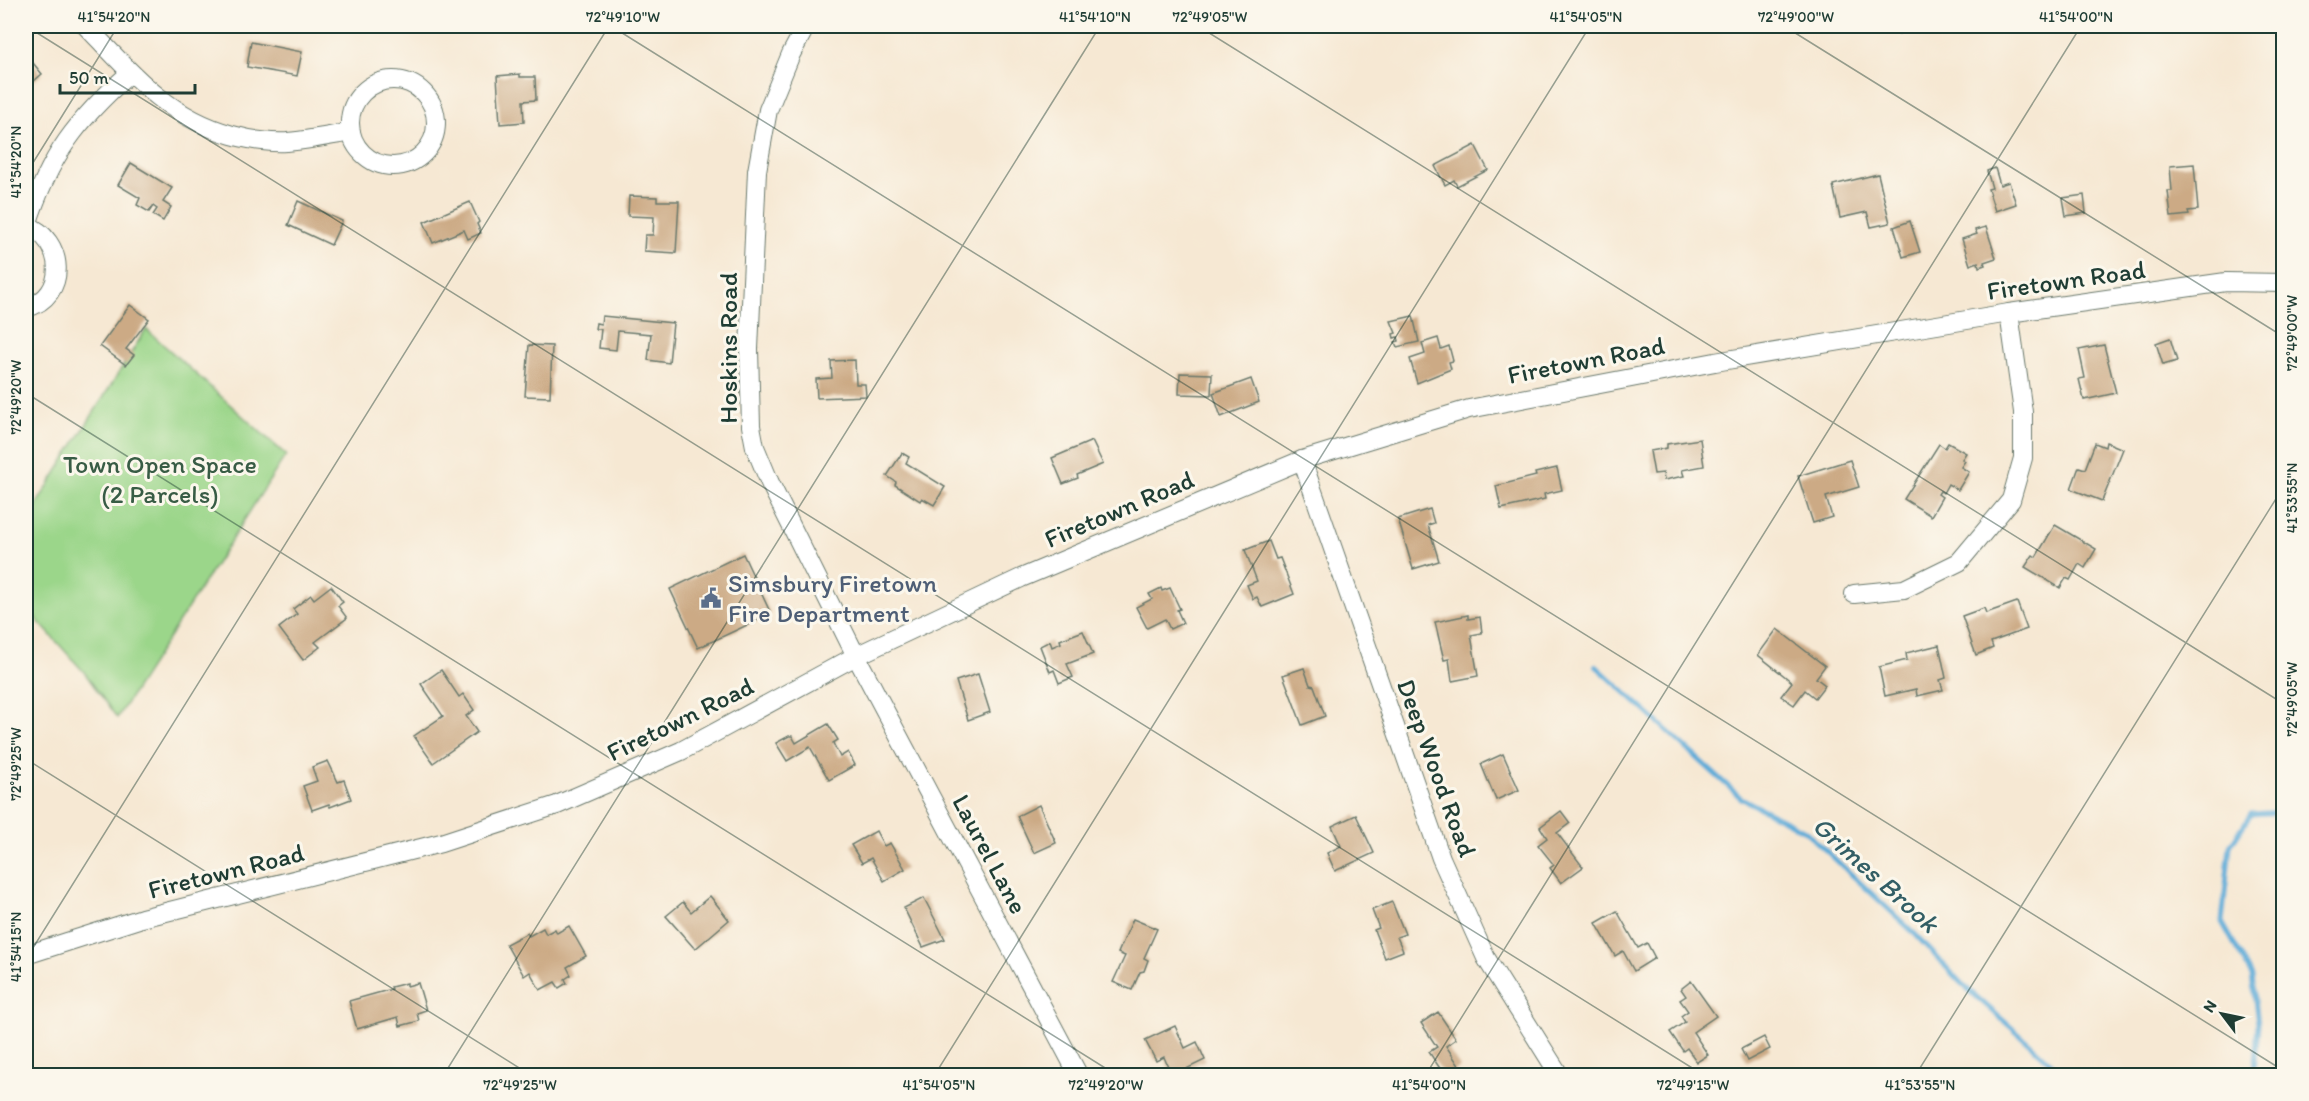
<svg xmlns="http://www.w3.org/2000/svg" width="2309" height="1101" font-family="Itim,sans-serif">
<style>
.green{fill:#9bd68a;stroke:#5d8a5f;stroke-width:1.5}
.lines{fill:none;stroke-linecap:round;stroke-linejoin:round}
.stream{stroke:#5facd8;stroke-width:5}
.building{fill:#ccaa85}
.minor-casing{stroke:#6a796c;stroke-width:20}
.minor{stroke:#fff;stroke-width:18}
.ticks{fill:none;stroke:#1f3d34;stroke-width:1.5;stroke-opacity:0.45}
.labels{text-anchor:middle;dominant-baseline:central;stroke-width:6;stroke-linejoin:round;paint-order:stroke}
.street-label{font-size:26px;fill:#1f3d34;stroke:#fbf7ec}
.park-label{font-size:26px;fill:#385c45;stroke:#fbf7ec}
.service-label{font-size:26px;fill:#4e5e75;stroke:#fbf7ec;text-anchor:start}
.water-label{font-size:27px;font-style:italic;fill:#325e65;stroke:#fbf7ec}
.neatline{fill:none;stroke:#1f3d34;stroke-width:2}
.ticks-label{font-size:15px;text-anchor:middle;fill:#1f3d34}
</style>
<rect width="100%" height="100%" fill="#fbf7ec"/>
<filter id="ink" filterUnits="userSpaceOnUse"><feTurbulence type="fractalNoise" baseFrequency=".0167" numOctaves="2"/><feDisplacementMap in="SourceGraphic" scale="12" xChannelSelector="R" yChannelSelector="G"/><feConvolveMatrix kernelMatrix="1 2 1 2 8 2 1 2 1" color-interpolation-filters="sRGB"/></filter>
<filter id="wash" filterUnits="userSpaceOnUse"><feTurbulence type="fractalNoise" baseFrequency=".008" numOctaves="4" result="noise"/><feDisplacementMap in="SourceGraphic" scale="24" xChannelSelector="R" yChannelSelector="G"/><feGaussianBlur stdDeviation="1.35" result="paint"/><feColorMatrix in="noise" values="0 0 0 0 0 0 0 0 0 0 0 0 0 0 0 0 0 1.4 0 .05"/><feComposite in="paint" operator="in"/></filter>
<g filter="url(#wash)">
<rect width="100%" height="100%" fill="#f6e8d3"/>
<polygon class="green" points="146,329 286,455 117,718 84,672 26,608 26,521"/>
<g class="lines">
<g class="stream">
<polyline points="1596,666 1741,798 1805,831 1914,933 1961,983 2066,1076"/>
<polyline points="2252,1076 2255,1061 2258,1024 2252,976 2222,922 2230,846 2251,814 2284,812"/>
</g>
</g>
<g id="blocks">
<g class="building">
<polygon points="1867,26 1928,26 1897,34 1895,27 1869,33"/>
<polygon points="251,42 302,52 297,76 247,67"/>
<polygon points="26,60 30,65 33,63 42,74 26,88"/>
<polygon points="520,74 520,77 535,77 536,100 523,101 524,122 500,124 497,76"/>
<polygon points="1475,145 1488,170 1457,186 1454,180 1445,185 1435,166"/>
<polygon points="131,163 172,188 163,202 171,207 163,221 153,215 157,209 153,206 149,212 137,205 140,198 118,185"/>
<polygon points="2194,164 2198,210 2188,211 2189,215 2171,217 2168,191 2172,191 2170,166"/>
<polygon points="1995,168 2000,185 2009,182 2016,204 1995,211 1988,189 1992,188 1987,171"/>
<polygon points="1878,174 1890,223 1871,227 1867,212 1840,218 1833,185"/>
<polygon points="2084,195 2086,213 2066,216 2063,198"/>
<polygon points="629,196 657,197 657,201 679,201 676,253 644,251 645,235 653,235 654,217 628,216"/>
<polygon points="298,201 342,221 331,245 288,225"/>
<polygon points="470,202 479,222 477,224 481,233 468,239 464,230 433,243 424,222"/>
<polygon points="1910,221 1920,252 1903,257 1894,227"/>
<polygon points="1986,227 1996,258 1984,262 1985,265 1979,267 1978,262 1970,265 1962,239 1977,234 1975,230"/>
<polygon points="130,305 149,319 126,349 134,355 126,365 100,346"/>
<polygon points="602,316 673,323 669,363 648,360 651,334 618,331 616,350 599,348 601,329 595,329 596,323 601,324"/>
<polygon points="1413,316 1419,342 1397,347 1395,342 1399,341 1398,337 1394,338 1393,334 1396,333 1391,321"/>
<polygon points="1438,338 1441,349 1449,346 1453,361 1449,362 1451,369 1417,383 1410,359 1425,354 1422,343"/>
<polygon points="2170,338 2177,361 2163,365 2156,343"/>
<polygon points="529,345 552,346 550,397 525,396"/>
<polygon points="2104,345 2116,393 2084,400 2079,379 2085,378 2079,350"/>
<polygon points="855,360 856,384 865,384 866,396 817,398 816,379 832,378 831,361"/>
<polygon points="1180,373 1212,374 1211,395 1179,394"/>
<polygon points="1251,379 1259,402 1221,417 1213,393"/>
<polygon points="1700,439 1704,466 1682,470 1684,476 1664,480 1663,473 1654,474 1650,451 1667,448 1667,444"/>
<polygon points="1092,441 1103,464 1077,475 1078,478 1063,484 1052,458"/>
<polygon points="2106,442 2123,449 2102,501 2071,489 2079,467 2085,469 2095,443 2105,447"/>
<polygon points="1948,443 1966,453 1962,459 1965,461 1961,467 1969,472 1958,490 1948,484 1943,493 1940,491 1938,494 1942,497 1931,516 1904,499 1939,444 1945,448"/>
<polygon points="902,453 909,457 906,463 945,487 934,505 922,498 920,501 895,485 896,482 887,476"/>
<polygon points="1850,460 1859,487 1826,497 1832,517 1813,523 1798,476"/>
<polygon points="1557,468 1562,490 1544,494 1545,499 1501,509 1496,486 1536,476 1535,473"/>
<polygon points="1430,509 1434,523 1428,525 1439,561 1413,569 1398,519"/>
<polygon points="2055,525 2096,549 2085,568 2079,564 2070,580 2066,578 2060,588 2025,567 2033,555 2036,557"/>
<polygon points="1269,541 1276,559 1280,558 1294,594 1262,607 1257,597 1253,599 1247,585 1257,581 1245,550"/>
<polygon points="743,554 771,614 698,648 670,589"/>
<polygon points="331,586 343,602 338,606 347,618 315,642 320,647 303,660 279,628 297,614 293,609 311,595 314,599"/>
<polygon points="1161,588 1162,591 1170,588 1180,609 1177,610 1183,623 1170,629 1165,619 1147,628 1136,607 1152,599 1149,594"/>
<polygon points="2017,602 2027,629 1991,642 1993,648 1976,655 1962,616 1984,608 1986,613"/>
<polygon points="1468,615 1468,619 1480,617 1482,633 1471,635 1478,676 1452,681 1449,659 1444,660 1435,622"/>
<polygon points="1777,629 1825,666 1816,678 1825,685 1815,698 1805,690 1794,705 1781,696 1792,682 1758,655"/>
<polygon points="1083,631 1093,654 1067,664 1073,677 1059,683 1054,670 1050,672 1040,646 1050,641 1052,647 1061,643 1060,640"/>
<polygon points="1939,645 1946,678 1940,680 1943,690 1917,696 1916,689 1885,696 1879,667 1907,660 1906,653"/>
<polygon points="1304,668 1310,685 1314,686 1325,716 1302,725 1283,675"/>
<polygon points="441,670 459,697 463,694 474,710 466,716 477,732 433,763 414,736 443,716 421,684"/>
<polygon points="978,674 990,712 968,720 956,681"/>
<polygon points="828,724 838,740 833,743 840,757 848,752 855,765 829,780 810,747 787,761 776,743 789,736 792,736 796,743"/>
<polygon points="1503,754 1519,790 1496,800 1481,764"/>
<polygon points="328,761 338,782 344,780 351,799 330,807 329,804 312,810 303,786 317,781 312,767"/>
<polygon points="1039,805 1056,843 1034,853 1017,816"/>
<polygon points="1561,811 1570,823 1557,833 1583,867 1561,883 1550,868 1554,865 1538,845 1547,838 1540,827"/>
<polygon points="1356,815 1374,853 1335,871 1327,853 1341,846 1332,826"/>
<polygon points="876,831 884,846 890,843 905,869 884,881 871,858 862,863 851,845"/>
<polygon points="710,896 729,920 695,949 666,916 683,902 691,912"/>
<polygon points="924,898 945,939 923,947 904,908"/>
<polygon points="1392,902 1405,934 1397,937 1403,951 1385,958 1374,930 1379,928 1372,910"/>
<polygon points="1617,911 1638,948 1647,943 1655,958 1634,971 1623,951 1615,956 1596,923"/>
<polygon points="1133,919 1157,929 1144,958 1148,960 1144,971 1140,972 1132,990 1113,982 1125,956 1118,953"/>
<polygon points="569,926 586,956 567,967 571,975 565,979 567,983 559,988 555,982 540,990 530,972 524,976 506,944 527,933 529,936 543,928 546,934 555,929 557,933"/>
<polygon points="1691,981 1716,1016 1693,1032 1708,1055 1697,1062 1687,1048 1683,1051 1670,1032 1685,1022 1681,1016 1688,1011 1680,1000 1686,996 1681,989"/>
<polygon points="407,983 407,986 418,983 426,1010 417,1013 419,1021 400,1026 398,1017 357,1029 349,1001 392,989 391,987"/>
<polygon points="1438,1012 1456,1039 1446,1046 1460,1067 1447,1076 1445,1076 1429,1052 1437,1047 1421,1023"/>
<polygon points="1175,1026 1185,1048 1197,1042 1205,1060 1172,1076 1164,1057 1156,1061 1145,1040"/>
<polygon points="1764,1037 1770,1049 1747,1061 1741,1049"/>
</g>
</g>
</g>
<g filter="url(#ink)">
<use href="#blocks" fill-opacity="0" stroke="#6a796c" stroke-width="1.5"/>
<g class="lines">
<g class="minor-casing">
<g id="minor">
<path d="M 86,26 C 131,73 167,117 232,135 C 250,140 268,143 287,142 C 308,140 330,136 351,132"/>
<polyline points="806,26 791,54 768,110 757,171 749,349 751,426 755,447 770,483 856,656 1079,1076"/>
<circle cx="393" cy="123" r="43"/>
<path d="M 26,225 C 65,239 69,297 26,308"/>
<path d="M 27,225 C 49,156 77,120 130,73"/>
<polyline points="1302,460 1441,858 1486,958 1560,1076"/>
<polyline points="1854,594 1904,589 1959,562 2011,500 2023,458 2023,412 2009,313"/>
<polyline points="26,955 142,918 441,843 557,805 681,751 856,656 1021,578 1302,460 1469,409 1715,362 2009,313 2226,282 2284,283"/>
</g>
</g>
<use href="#minor" class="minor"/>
</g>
</g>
<path class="ticks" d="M 26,26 L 1705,1076M 611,26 L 2284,1071M 1198,26 L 2284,704M 1784,26 L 2284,337M 26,174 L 118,26M 26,393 L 1118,1076M 26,759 L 532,1076M 26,959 L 609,26M 443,1076 L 1100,26M 934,1076 L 1590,26M 1425,1076 L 2081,26M 1915,1076 L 2284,486"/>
<defs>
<g id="civic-bare" transform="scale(1.62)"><path d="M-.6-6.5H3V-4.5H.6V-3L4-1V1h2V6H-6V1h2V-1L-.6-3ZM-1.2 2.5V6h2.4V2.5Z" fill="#5c6f8a" stroke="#fbf7ec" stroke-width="2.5" paint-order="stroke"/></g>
</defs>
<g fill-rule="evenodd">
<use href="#civic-bare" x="711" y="598"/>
</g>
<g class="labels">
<g class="street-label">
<text transform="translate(2066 280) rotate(-8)">Firetown Road</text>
<text transform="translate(728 348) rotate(-90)">Hoskins Road</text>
<text transform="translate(1586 360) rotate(-11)">Firetown Road</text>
<text transform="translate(1119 509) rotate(-23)">Firetown Road</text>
<text transform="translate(680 719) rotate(-26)">Firetown Road</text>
<text transform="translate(1437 768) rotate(70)">Deep Wood Road</text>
<text transform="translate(990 854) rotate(62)">Laurel Lane</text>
<text transform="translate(226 871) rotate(-14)">Firetown Road</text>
</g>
<g class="park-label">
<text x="160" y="464">Town Open Space<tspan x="160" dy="30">(2 Parcels)</tspan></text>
</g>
<g class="service-label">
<text x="728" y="583">Simsbury Firetown<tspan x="728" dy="30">Fire Department</tspan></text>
</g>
<g class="water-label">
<text transform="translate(1876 874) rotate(42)">Grimes Brook</text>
</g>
</g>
<rect width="2309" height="1101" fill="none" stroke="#fbf7ec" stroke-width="66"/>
<g transform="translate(2222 1014) rotate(302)" stroke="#fbf7ec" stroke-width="4.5" paint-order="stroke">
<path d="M0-4.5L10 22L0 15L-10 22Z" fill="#1f3d34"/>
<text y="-9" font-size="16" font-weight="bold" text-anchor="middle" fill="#1f3d34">N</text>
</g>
<path d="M60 84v9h135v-9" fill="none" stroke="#1f3d34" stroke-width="3"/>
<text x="69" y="84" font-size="18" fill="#1f3d34" stroke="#fbf7ec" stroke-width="4.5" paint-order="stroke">50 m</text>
<rect x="33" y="33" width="2243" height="1035" class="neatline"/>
<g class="ticks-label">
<text x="114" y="22">41°54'20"N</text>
<text x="623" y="22">72°49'10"W</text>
<text x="1095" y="22">41°54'10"N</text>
<text x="1210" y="22">72°49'05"W</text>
<text x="1586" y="22">41°54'05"N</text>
<text x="1796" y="22">72°49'00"W</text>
<text x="2076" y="22">41°54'00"N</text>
<text transform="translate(16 162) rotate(-90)" y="5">41°54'20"N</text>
<text transform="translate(2292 333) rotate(-90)" y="5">72°49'00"W</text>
<text transform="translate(16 397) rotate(-90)" y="5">72°49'20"W</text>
<text transform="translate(2292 498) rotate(-90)" y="5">41°53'55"N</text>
<text transform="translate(2292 699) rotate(-90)" y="5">72°49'05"W</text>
<text transform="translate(16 764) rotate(-90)" y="5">72°49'25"W</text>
<text transform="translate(16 947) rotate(-90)" y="5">41°54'15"N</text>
<text x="520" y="1090">72°49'25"W</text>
<text x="939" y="1090">41°54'05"N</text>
<text x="1106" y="1090">72°49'20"W</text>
<text x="1429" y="1090">41°54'00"N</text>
<text x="1693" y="1090">72°49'15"W</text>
<text x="1920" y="1090">41°53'55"N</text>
</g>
</svg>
